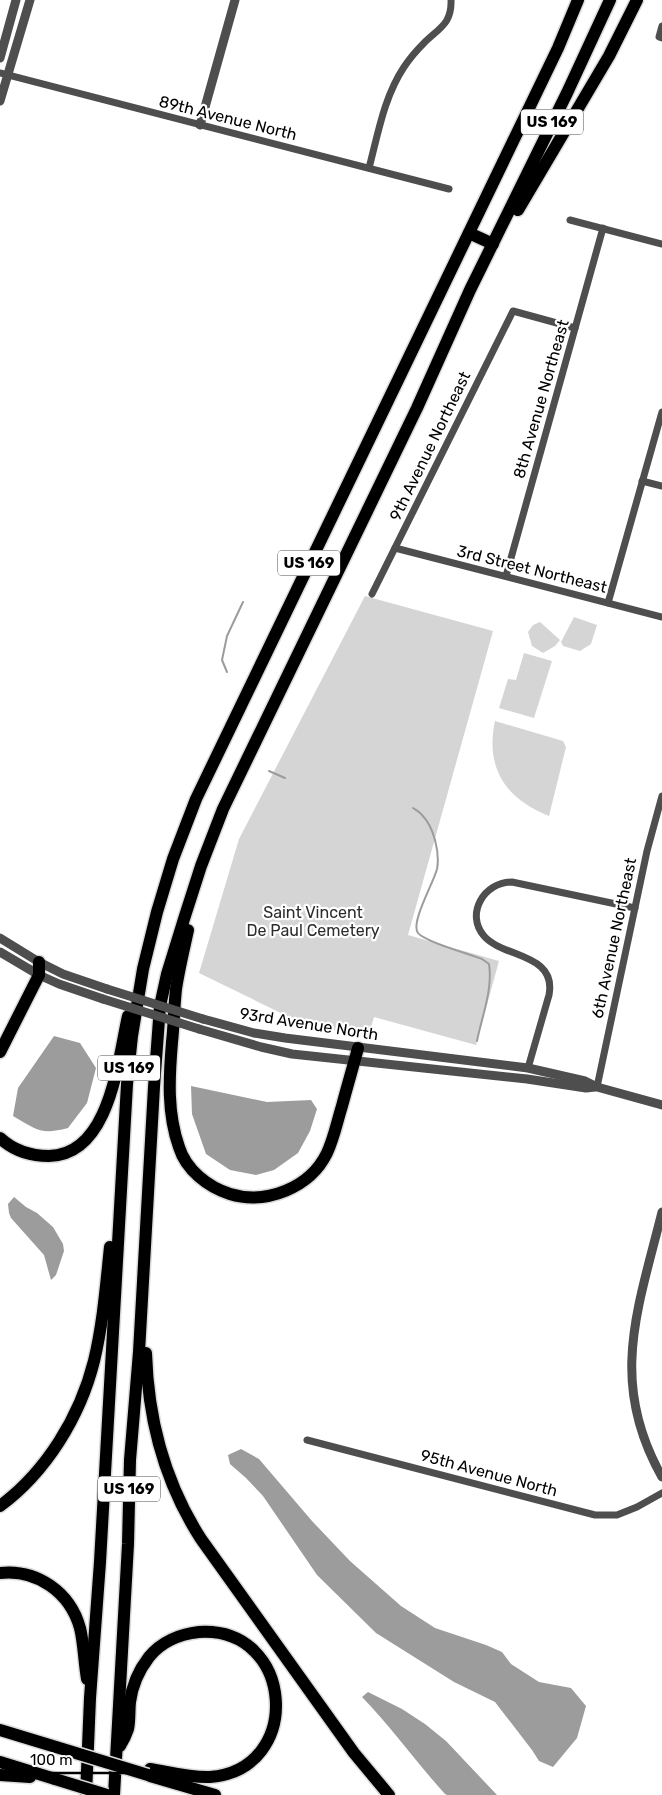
<svg xmlns="http://www.w3.org/2000/svg" width="662" height="1795" font-family="Rubik,sans-serif">
<style>
.green{fill:#d5d5d5}
.water{fill:#9c9c9c}
.lines{fill:none;stroke-linecap:round;stroke-linejoin:round}
.stream{stroke:#9c9c9c;stroke-width:2}
.motorway-casing{stroke:#dbdbdb;stroke-width:15}
.minor{stroke:#4e4e4e;stroke-width:7}
.tertiary{stroke:#4e4e4e;stroke-width:9}
.motorway{stroke:#000;stroke-width:12}
.motorway-bridge-casing{stroke:#dbdbdb;stroke-width:15;stroke-linecap:butt}
.tertiary-bridge{stroke:#4e4e4e;stroke-width:9}
.motorway-bridge{stroke:#000;stroke-width:12}
.labels{text-anchor:middle;dominant-baseline:central;stroke-width:4.5;stroke-linejoin:round;paint-order:stroke}
.shield{fill:#fff;stroke:#4c4c4c;stroke-width:1}
.shield-label{font-size:15px;font-weight:bold;fill:#000}
.street-label{font-size:16px;fill:#000;stroke:#fff}
.park-label{font-size:16px;fill:#2c2c2c;stroke:#fff}
</style>
<rect width="100%" height="100%" fill="#fff"/>
<g class="green">
<polygon points="365,596 493,631 408,935 499,961 476,1045 374,1017 369,1035 333,1030 289,1017 199,973 239,839"/>
<polygon points="574,617 597,625 591,644 580,651 563,646 561,642"/>
<polygon points="540,622 560,640 555,646 543,653 532,646 528,632 533,625"/>
<polygon points="524,653 552,661 534,718 499,708 508,679 516,680"/>
<path d="M 495,721 L 563,741 L 566,747 L 549,816 C 505,799 485,767 495,721 Z"/>
</g>
<g class="water">
<path d="M 54,1036 L 80,1043 L 96,1068 L 87,1103 L 68,1128 C 41,1135 37,1130 13,1116 L 18,1088 Z"/>
<polygon points="191,1086 267,1102 311,1100 317,1109 310,1131 298,1153 274,1170 256,1175 230,1170 206,1154 192,1114"/>
<polygon points="14,1197 26,1207 37,1213 53,1227 63,1244 64,1251 56,1275 51,1280 44,1255 11,1218 9,1213 8,1204"/>
<polygon points="241,1449 259,1459 312,1521 350,1561 401,1606 435,1628 486,1645 502,1652 511,1664 539,1682 571,1688 586,1706 577,1738 553,1767 539,1761 532,1750 495,1702 454,1682 376,1633 317,1575 263,1496 246,1478 230,1464 228,1455"/>
<path d="M 368,1692 L 402,1709 L 425,1724 L 446,1741 L 497,1795 L 447,1795 L 445,1794 C 416,1762 392,1728 362,1697 Z"/>
</g>
<g class="lines">
<g class="stream">
<polyline points="227,672 222,660 227,636 243,602"/>
<polyline points="269,771 285,778"/>
<path d="M 413,808 C 416,810 420,812 422,815 C 434,827 440,853 437,869 C 434,882 410,923 418,933 C 425,942 470,954 482,959 L 489,964 C 493,989 482,1016 477,1041"/>
</g>
<g class="motorway-casing">
<g id="motorway">
<polyline points="518,210 609,56 637,0"/>
<polyline points="469,233 493,244"/>
<path d="M 188,930 C 184,949 179,969 176,989 C 174,1007 174,1024 172,1042 C 169,1078 167,1113 179,1147 C 186,1170 208,1187 230,1194 C 266,1205 310,1188 327,1153 C 334,1138 337,1122 342,1106 C 347,1087 353,1067 358,1048"/>
<polyline points="0,1052 39,975 39,962"/>
<path d="M 0,1138 C 13,1150 31,1156 49,1156 C 110,1155 118,1060 128,1016"/>
<path d="M 146,1353 C 148,1419 165,1483 201,1539 L 354,1753 L 389,1795"/>
<path d="M 0,1506 C 46,1472 80,1417 94,1361 C 103,1324 106,1285 110,1247"/>
<path d="M 0,1573 C 37,1569 70,1592 80,1628 C 84,1644 84,1662 87,1679"/>
<polyline points="0,1730 56,1747"/>
<path d="M 120,1746 C 123,1741 126,1735 128,1729 C 130,1720 129,1711 130,1702 C 132,1686 139,1670 149,1657 C 161,1642 180,1634 199,1632 C 295,1626 304,1770 210,1777 C 190,1778 169,1772 150,1769"/>
<polyline points="0,1762 55,1779"/>
<polyline points="0,1775 30,1777"/>
<polyline points="150,1776 215,1795"/>
<polyline points="86,1795 90,1698 100,1562 127,1084 132,1036 143,969 157,912 173,859 196,799 558,48 578,0"/>
<polyline points="114,1795 128,1544 130,1460 139,1352 154,1087 160,1006 167,974 184,919 201,866 223,809 417,408 470,290 567,93 610,0"/>
</g>
</g>
<g class="minor">
<polyline points="662,26 659,37 662,38"/>
<polyline points="0,73 449,189"/>
<path d="M 369,168 C 378,134 384,97 404,67 C 410,58 417,50 424,43 C 439,28 452,24 451,0"/>
<polyline points="570,220 662,244"/>
<polyline points="642,481 662,486"/>
<polyline points="395,548 662,617"/>
<polyline points="506,576 603,228"/>
<polyline points="372,594 513,311 575,328"/>
<polyline points="608,603 662,412"/>
<path d="M 528,1068 L 549,995 C 557,953 503,958 484,936 C 465,914 484,882 512,882 L 635,908"/>
<polyline points="597,1087 647,851 662,796"/>
<polyline points="307,1440 595,1515 617,1515 637,1507 662,1493"/>
</g>
<g class="tertiary">
<polyline points="0,58 16,0"/>
<polyline points="0,101 30,0"/>
<polyline points="200,125 235,0"/>
<polyline points="0,938 39,962 63,974 107,989"/>
<polyline points="0,952 39,975 59,984 103,999"/>
<polyline points="203,1019 254,1033 285,1038 528,1068 585,1081 597,1087 662,1105"/>
<polyline points="199,1029 261,1047 292,1054 527,1079 586,1088 595,1087"/>
<path d="M 662,1212 C 638,1309 608,1382 662,1477"/>
</g>
<use href="#motorway" class="motorway"/>
<g class="motorway-bridge-casing">
<g id="motorway-bridge">
<polyline points="56,1747 148,1775"/>
<polyline points="55,1779 107,1795"/>
</g>
</g>
<g class="tertiary-bridge">
<polyline points="107,989 203,1019"/>
<polyline points="103,999 199,1029"/>
</g>
<use href="#motorway-bridge" class="motorway-bridge"/>
</g>
<g class="labels">
<g class="shield">
<rect x="521" y="109.5" width="62" height="25" rx="4"/>
<rect x="278" y="550.5" width="62" height="25" rx="4"/>
<rect x="98" y="1055.5" width="62" height="25" rx="4"/>
<rect x="98" y="1476.5" width="62" height="25" rx="4"/>
</g>
<g class="shield-label">
<text x="552" y="122">US 169</text>
<text x="309" y="563">US 169</text>
<text x="129" y="1068">US 169</text>
<text x="129" y="1489">US 169</text>
</g>
<g class="street-label">
<text transform="translate(228 118) rotate(14)">89th Avenue North</text>
<text transform="translate(541 399) rotate(-74)">8th Avenue Northeast</text>
<text transform="translate(430 446) rotate(-64)">9th Avenue Northeast</text>
<text transform="translate(532 569) rotate(14)">3rd Street Northeast</text>
<text transform="translate(614 938) rotate(-78)">6th Avenue Northeast</text>
<text transform="translate(309 1024) rotate(9)">93rd Avenue North</text>
<text transform="translate(489 1473) rotate(15)">95th Avenue North</text>
</g>
<g class="park-label">
<text x="313" y="912">Saint Vincent<tspan x="313" dy="18">De Paul Cemetery</tspan></text>
</g>
</g>
<path d="M22 1765v8h104v-8" fill="none" stroke="#000000" stroke-width="2.5"/>
<text x="30" y="1765" font-size="15" fill="#000000" stroke="#ffffff" stroke-width="4" paint-order="stroke">100 m</text>
</svg>
